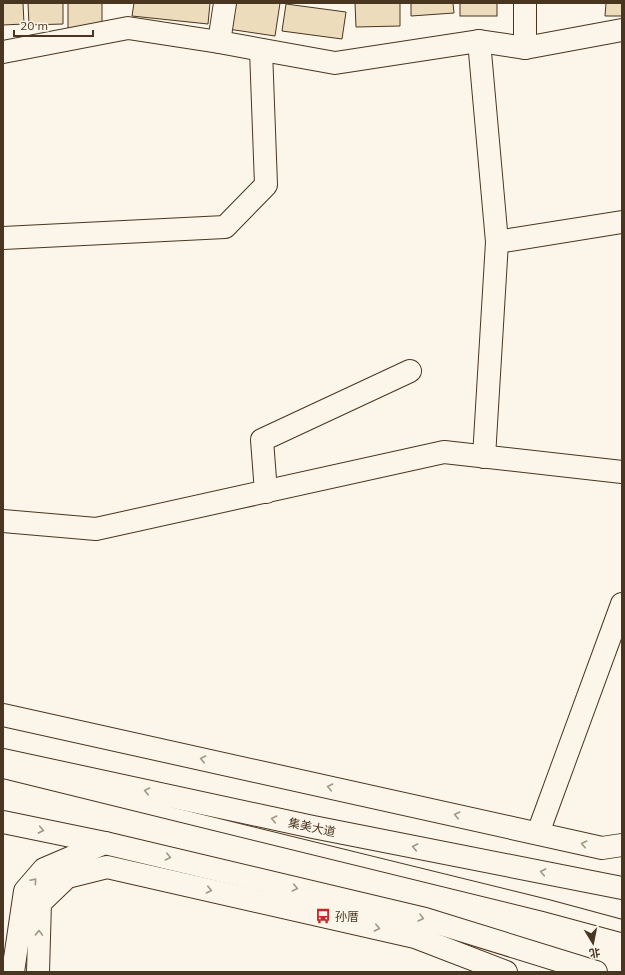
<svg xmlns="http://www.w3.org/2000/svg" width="625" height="975" font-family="Mulish,'Noto Sans SC',sans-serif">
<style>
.building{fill:#ecdcbc;stroke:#4a3520}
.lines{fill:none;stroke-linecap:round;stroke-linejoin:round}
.service-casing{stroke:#4a3520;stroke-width:14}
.minor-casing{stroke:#4a3520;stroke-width:24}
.secondary-casing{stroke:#4a3520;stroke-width:24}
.trunk-casing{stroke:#4a3520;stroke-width:24}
.service{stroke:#fbf6e9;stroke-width:12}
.minor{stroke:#fbf6e9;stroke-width:22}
.secondary{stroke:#fbf6e9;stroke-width:22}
.trunk{stroke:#fbf6e9;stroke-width:22}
.oneway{stroke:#a29684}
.labels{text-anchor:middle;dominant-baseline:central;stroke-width:3;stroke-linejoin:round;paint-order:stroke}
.street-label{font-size:12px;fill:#4a3520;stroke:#fbf6e9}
.poi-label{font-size:12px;fill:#4a3520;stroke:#fbf6e9;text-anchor:start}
</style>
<rect width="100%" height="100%" fill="#fbf6e9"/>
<g class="building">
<polygon points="3,3 23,3 24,24 3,25"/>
<polygon points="28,3 63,3 63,24 29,25"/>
<polygon points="68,3 102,3 102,28 68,29"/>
<polygon points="134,3 210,3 208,24 132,16"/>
<polygon points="232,3 280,3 275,36 228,29"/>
<polygon points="355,3 400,3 400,26 356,27"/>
<polygon points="411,3 453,3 454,13 411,16"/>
<rect x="460" y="3" width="37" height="13"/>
<polygon points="606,3 622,3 622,16 605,16"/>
<polygon points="286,4 346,12 342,39 282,31"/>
</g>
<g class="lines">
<g class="service-casing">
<polyline id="service" points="3,772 548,906 622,926"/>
</g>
<g class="minor-casing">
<g id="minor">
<polyline points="479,41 497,242 484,457"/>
<polyline points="219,42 225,3"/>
<polyline points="525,48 525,3"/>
<polyline points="3,52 128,28 219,42 335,63 479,41 525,48 622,30"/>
<polyline points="3,238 225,227 266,185 261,50"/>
<polyline points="497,242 622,222"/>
<polyline points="266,492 262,440 410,371"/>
<polyline points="3,521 96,529 444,452 622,472"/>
<polyline points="538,833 622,604"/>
</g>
</g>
<g class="secondary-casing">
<g id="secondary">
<polyline points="3,715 602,848 622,845"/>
<polyline points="13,972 25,891 44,869 105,843"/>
<polyline points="38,972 40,903 67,877 107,867 415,937 506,972"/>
</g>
</g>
<g class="trunk-casing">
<g id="trunk">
<polyline points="3,760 313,827 622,888"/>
<polyline points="3,822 105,843 425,919 596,972"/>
</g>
</g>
<use href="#service" class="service"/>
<use href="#minor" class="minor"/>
<use href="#secondary" class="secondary"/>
<use href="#trunk" class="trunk"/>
</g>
<defs><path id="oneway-chevron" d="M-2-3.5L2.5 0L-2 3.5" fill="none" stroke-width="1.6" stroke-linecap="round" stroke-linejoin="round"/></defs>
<g class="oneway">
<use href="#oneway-chevron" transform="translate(203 759) rotate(-168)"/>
<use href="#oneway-chevron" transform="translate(330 787) rotate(-168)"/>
<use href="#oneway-chevron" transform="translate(147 791) rotate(-168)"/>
<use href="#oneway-chevron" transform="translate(457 815) rotate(-168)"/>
<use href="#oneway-chevron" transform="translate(274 819) rotate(-168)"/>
<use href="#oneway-chevron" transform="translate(41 830) rotate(11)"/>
<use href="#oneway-chevron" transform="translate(584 844) rotate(-167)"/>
<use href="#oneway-chevron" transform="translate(415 847) rotate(-169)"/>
<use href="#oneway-chevron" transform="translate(168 857) rotate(13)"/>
<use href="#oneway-chevron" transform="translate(543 872) rotate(-169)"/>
<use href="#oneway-chevron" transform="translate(34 881) rotate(-49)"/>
<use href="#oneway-chevron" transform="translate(295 888) rotate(13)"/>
<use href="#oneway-chevron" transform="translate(209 890) rotate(13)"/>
<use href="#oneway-chevron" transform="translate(421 918) rotate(14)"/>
<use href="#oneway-chevron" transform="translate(377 928) rotate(13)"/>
<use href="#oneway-chevron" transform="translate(39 933) rotate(-88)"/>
</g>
<defs>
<g id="bus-bare" transform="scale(1.2)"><path d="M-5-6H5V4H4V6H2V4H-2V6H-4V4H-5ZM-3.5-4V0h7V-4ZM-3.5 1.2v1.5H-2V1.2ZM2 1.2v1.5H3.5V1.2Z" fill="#c62828" stroke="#fbf6e9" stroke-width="2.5" paint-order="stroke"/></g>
</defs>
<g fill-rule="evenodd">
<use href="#bus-bare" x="323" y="916"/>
</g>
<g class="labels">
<g class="street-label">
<text transform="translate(312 827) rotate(12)">集美大道</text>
</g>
<g class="poi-label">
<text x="335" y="916">孙厝</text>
</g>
</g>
<rect width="625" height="975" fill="none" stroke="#4a3520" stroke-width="8"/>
<g transform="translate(593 943) rotate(170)" stroke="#fbf6e9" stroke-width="3" paint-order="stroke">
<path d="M0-3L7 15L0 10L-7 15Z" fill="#4a3520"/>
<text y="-6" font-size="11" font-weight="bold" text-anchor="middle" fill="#4a3520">北</text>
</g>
<path d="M14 30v6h79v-6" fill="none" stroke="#4a3520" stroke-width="2"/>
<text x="20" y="30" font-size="12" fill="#4a3520" stroke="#fbf6e9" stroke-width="3" paint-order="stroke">20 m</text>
</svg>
